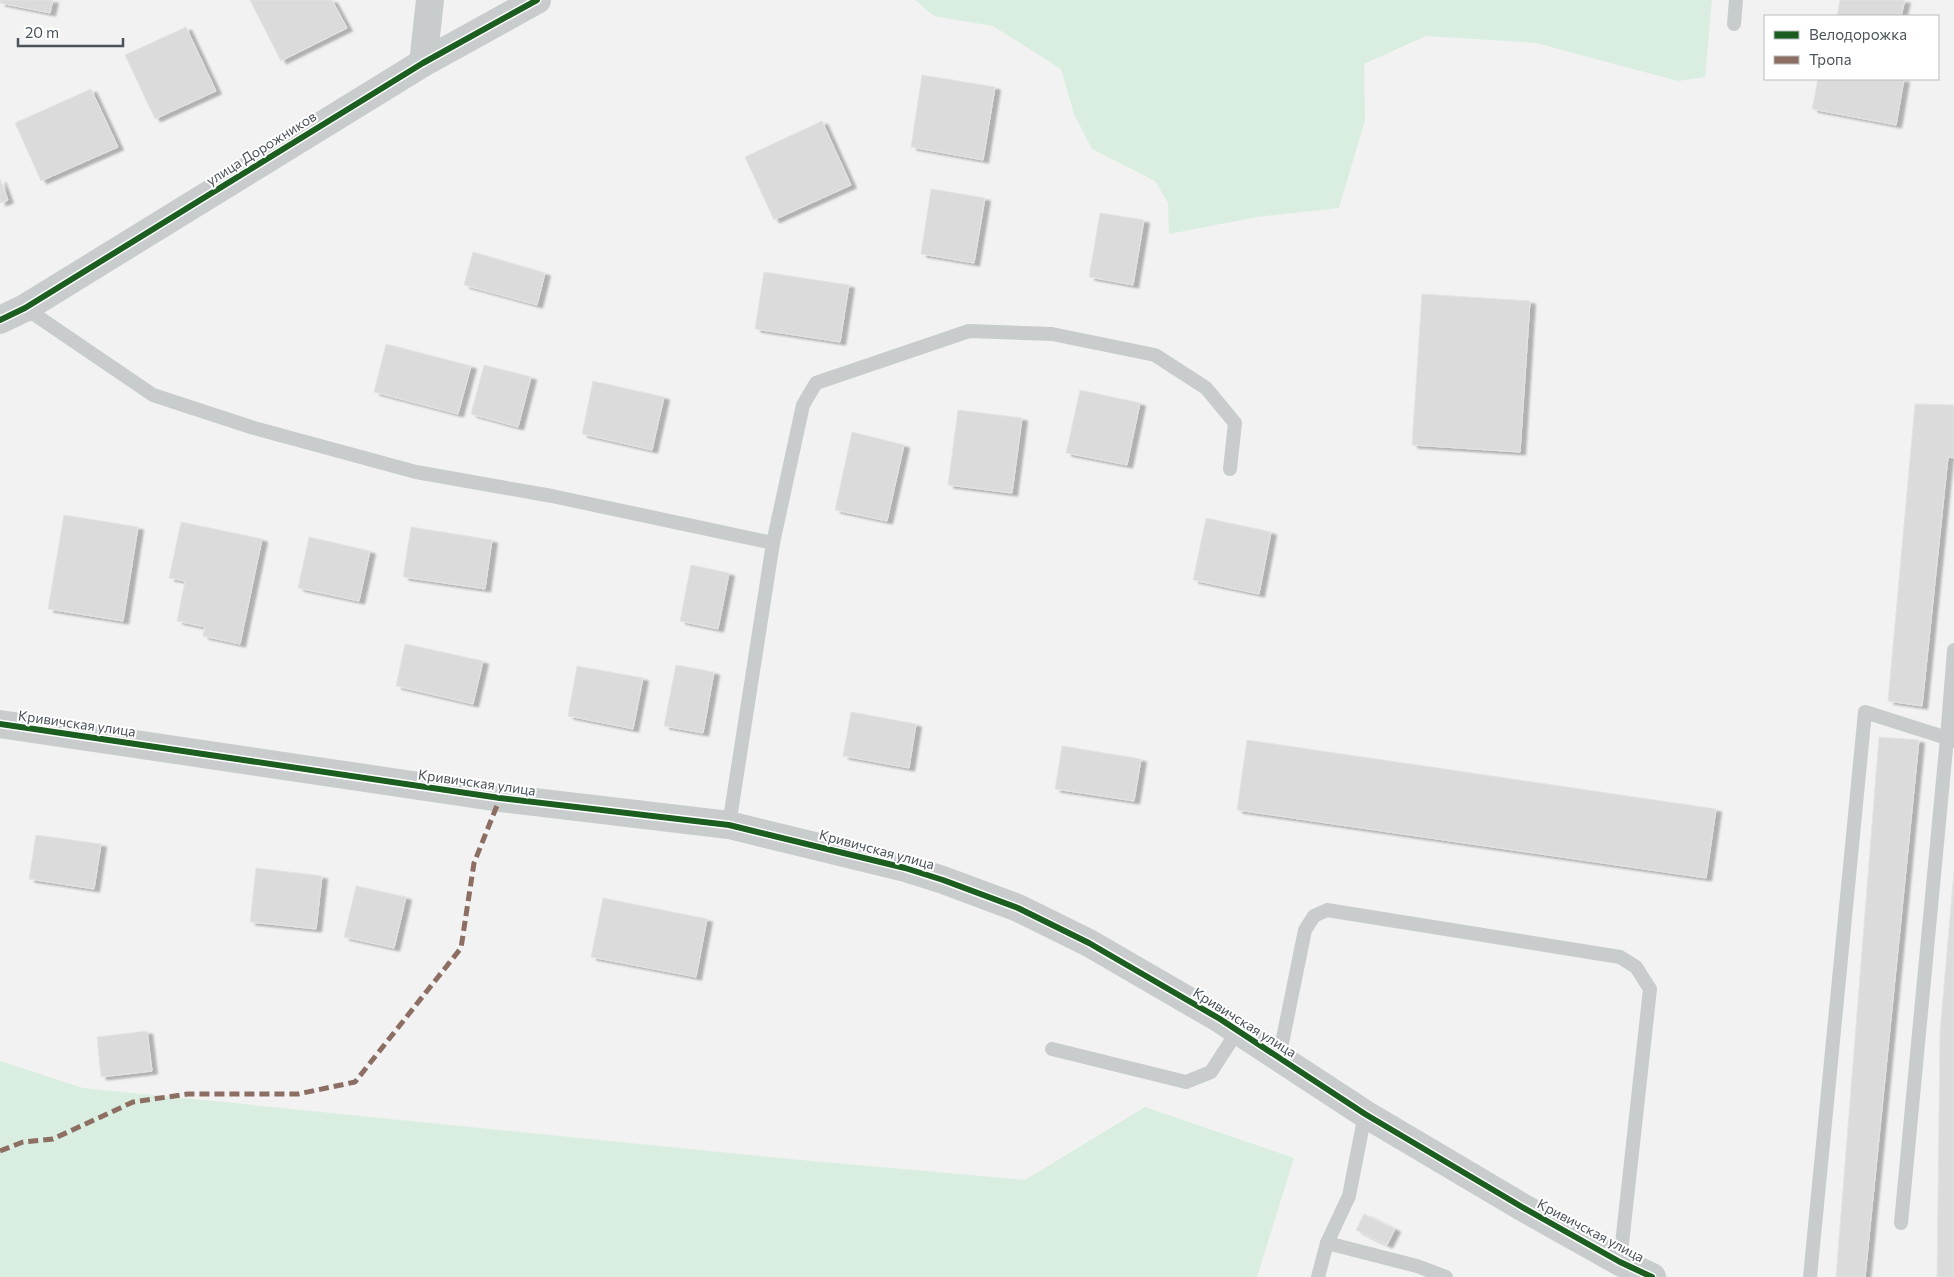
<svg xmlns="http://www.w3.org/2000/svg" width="1954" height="1277" font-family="Commissioner,sans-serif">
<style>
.green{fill:#d9eee0}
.building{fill:#dbdbdc;stroke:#e3e4e4;filter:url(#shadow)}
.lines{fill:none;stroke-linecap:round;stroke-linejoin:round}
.service{stroke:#c9cccd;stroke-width:14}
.minor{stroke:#c9cccd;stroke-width:28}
.tertiary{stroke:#c9cccd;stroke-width:28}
.quiet{stroke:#8d6e63;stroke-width:5;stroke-dasharray:10 5;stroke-linecap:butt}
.cycleway-casing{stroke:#fff;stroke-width:9}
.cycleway{stroke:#1b5e20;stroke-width:6}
.labels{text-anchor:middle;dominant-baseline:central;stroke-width:4;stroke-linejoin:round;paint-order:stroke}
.street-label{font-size:14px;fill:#4b545c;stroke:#fff}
</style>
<defs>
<filter id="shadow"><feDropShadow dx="5.5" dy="3" stdDeviation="1" flood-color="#0004"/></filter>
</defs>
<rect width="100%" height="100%" fill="#f2f2f2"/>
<g class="green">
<polygon points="915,0 1712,0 1705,77 1678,81 1536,43 1426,36 1364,64 1365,120 1339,208 1257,217 1169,234 1168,203 1155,181 1092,149 1074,114 1061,69 993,26 934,16"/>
<polygon points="0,1061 83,1088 790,1159 1025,1180 1145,1107 1294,1158 1257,1277 0,1277"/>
</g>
<g class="building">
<polygon points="0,0 53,0 50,13 0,3"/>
<polygon points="250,0 332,0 347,28 281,61"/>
<polygon points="1840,0 1905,0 1901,16 1837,16"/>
<polygon points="186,27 216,91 155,119 125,55"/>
<polygon points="922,75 995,87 983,160 911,147"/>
<polygon points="1818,79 1904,79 1896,125 1812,109"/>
<polygon points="91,89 118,147 41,181 15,123"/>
<polygon points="822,121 851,185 774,220 745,157"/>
<polygon points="0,179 8,200 0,203"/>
<polygon points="931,189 985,198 974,263 921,254"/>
<polygon points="1100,213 1144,220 1133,285 1089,277"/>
<polygon points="473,252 545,273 537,305 464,285"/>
<polygon points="764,272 849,285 840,342 755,329"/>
<polygon points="1422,294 1530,301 1520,452 1412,445"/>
<polygon points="386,344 471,366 458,414 374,392"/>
<polygon points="484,365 531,377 518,427 471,414"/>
<polygon points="593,381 664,397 652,450 582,434"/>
<polygon points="1080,390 1140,403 1127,465 1066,453"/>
<polygon points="1915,404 1954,405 1954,458 1948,457 1922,706 1888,701"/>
<polygon points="958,410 1022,418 1012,493 948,485"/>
<polygon points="852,432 904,445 887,521 835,510"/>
<polygon points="64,515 138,527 123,621 48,609"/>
<polygon points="1206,518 1271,532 1259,594 1193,580"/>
<polygon points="181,522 262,539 240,644 203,636 205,627 177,621 185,581 169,578"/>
<polygon points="411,527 492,540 485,589 403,577"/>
<polygon points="309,537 370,551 359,601 298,588"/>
<polygon points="691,565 729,573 718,629 680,621"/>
<polygon points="405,644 483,661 473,704 396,686"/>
<polygon points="676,665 714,672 703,733 664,726"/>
<polygon points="577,666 643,678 633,729 568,716"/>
<polygon points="851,712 916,724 909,768 843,756"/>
<polygon points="1879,737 1919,740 1865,1277 1836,1277"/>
<polygon points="1247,740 1716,809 1706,878 1237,810"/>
<polygon points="1062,746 1141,759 1134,801 1055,789"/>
<polygon points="36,835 101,844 94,889 29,879"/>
<polygon points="256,868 322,876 316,929 250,922"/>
<polygon points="1954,871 1954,1277 1937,1277 1940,1032"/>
<polygon points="356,886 406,897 394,948 344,937"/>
<polygon points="603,898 707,919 696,977 591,957"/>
<polygon points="147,1031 152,1071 101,1077 97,1037"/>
<polygon points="1364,1214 1395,1229 1387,1245 1356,1230"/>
</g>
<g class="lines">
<g class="service">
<polyline points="1734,24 1736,0"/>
<polyline points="25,308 153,395 254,428 416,472 552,496 773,543"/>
<polyline points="729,825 773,543 803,405 816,383 969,331 1052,334 1155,355 1206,388 1235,423 1230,469"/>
<polyline points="1052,1049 1186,1082 1211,1072 1238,1030"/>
<polyline points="1279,1058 1305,930 1314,916 1327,910 1620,957 1636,967 1650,989 1620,1262"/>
<polyline points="1901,1223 1947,738 1954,741"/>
<polyline points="1327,1243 1417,1266 1446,1277"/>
<polyline points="1318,1277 1327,1243 1349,1196 1365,1114"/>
<polyline points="1810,1277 1865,712 1947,738 1954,650"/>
</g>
<g class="minor">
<polyline points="423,63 430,0"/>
<polyline points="0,320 25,308 423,63 537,0"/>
</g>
<polyline class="tertiary" points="0,724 500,798 729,825 905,868 943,880 1018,908 1089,943 1220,1019 1365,1114 1522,1207 1620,1262 1652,1277"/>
<polyline class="quiet" points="0,1151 23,1142 53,1139 133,1102 188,1094 298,1094 355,1082 461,948 474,863 500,798"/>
<g class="cycleway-casing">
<g id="cycleway">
<polyline points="0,320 25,308 423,63 537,0"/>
<polyline points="0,724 500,798 729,825 905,868 943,880 1018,908 1089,943 1220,1019 1365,1114 1522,1207 1620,1262 1652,1277"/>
</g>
</g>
<use href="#cycleway" class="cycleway"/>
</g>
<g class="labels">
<g class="street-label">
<text transform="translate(261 148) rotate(-32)">улица Дорожников</text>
<text transform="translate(77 723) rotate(8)">Кривичская улица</text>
<text transform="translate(477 782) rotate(8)">Кривичская улица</text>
<text transform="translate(877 849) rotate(15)">Кривичская улица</text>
<text transform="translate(1245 1022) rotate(32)">Кривичская улица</text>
<text transform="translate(1591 1230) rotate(28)">Кривичская улица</text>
</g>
</g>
<rect x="1764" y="15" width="175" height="65" fill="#ffffff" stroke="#b7bbbe"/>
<rect x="1774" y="31" width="25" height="8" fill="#1b5e20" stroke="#b7bbbe"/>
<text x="1809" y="40" font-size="15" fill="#4b545c">Велодорожка</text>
<rect x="1774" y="56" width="25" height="8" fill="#8d6e63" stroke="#b7bbbe"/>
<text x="1809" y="65" font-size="15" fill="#4b545c">Тропа</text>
<path d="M18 38v8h105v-8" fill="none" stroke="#4b545c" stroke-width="2.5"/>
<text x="25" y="38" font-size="15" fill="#4b545c" stroke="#ffffff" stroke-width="4" paint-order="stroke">20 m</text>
</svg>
